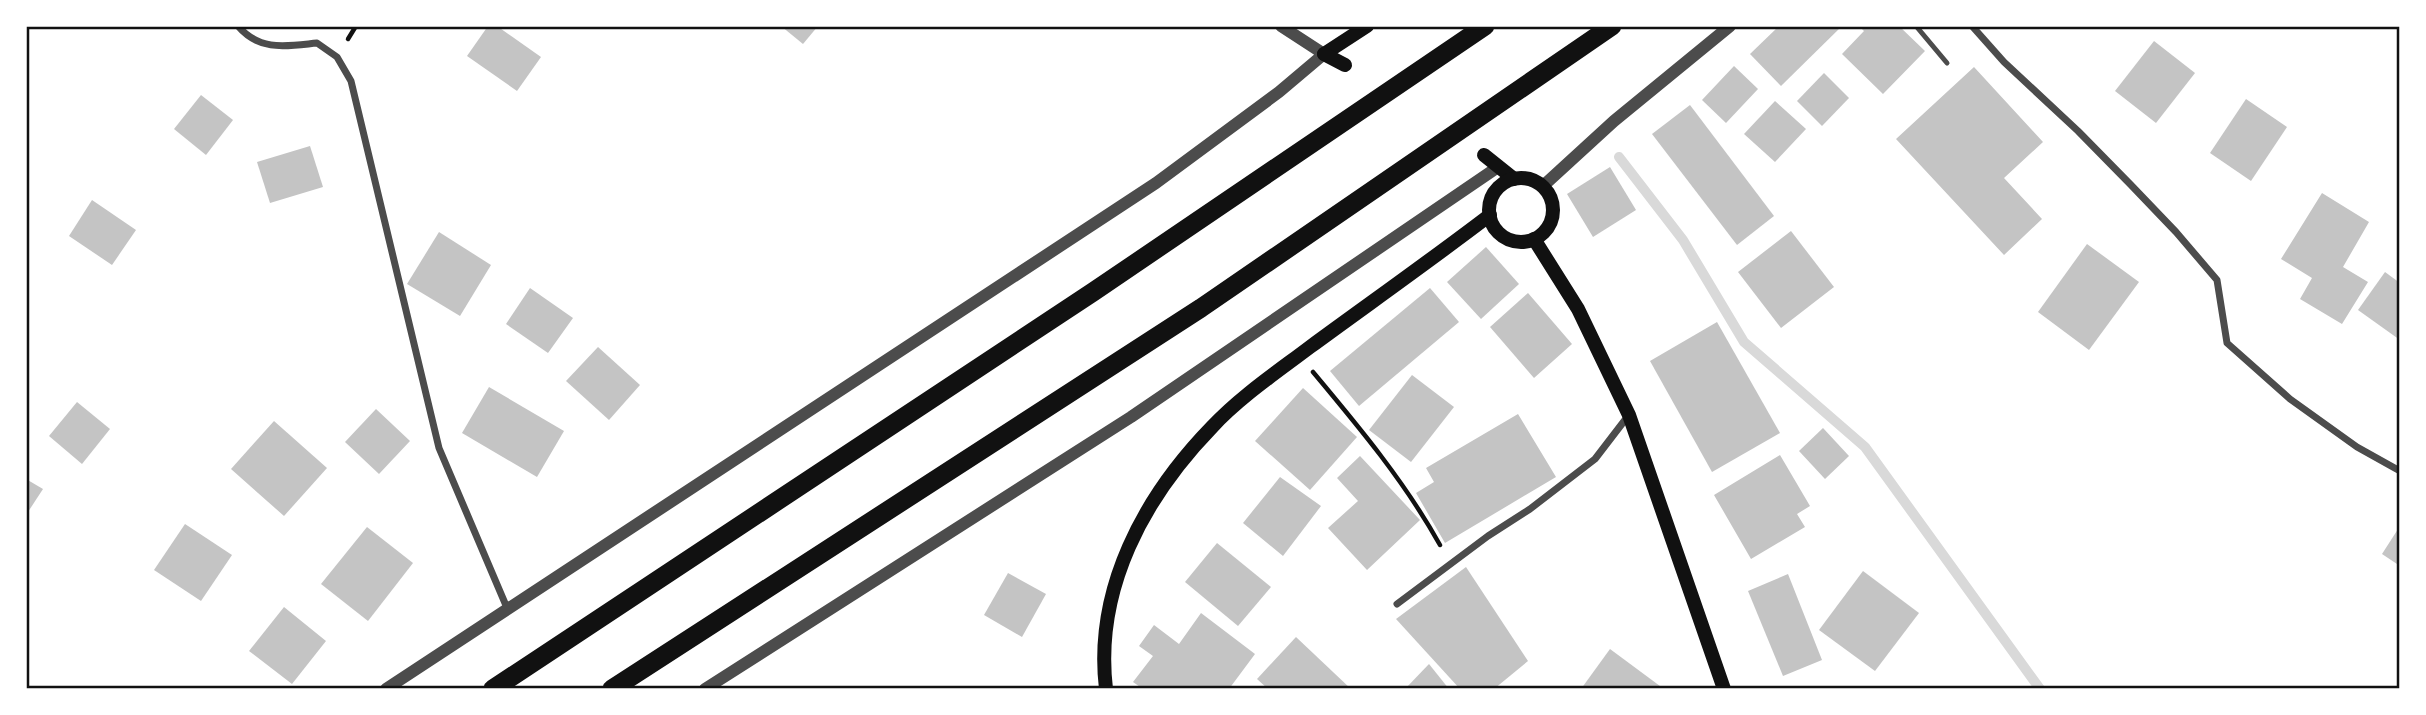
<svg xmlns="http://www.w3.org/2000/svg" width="2426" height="715" font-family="'Source Serif 4',serif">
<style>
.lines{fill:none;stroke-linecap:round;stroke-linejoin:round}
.stream{stroke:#d9d9d9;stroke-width:10}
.building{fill:#c4c4c4}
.path{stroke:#111;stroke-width:4.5}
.service{stroke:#4c4c4c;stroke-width:5}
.minor{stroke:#4c4c4c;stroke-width:7}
.tertiary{stroke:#4c4c4c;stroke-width:12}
.secondary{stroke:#111;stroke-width:14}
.trunk{stroke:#111;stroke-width:19}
.neatline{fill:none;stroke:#111;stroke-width:2.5}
</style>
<rect width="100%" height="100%" fill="#fff"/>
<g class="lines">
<polyline class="stream" points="1619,157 1683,240 1744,342 1865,447 2040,689"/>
</g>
<g class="building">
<polygon points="488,26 497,26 541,57 517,91 467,56"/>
<polygon points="781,26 818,26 803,44"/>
<polygon points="1779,26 1842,26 1781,86 1750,54"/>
<polygon points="1859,26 1899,26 1925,51 1883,94 1842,54 1864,31"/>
<polygon points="2154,41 2195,73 2156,123 2115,91"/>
<polygon points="1734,66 1758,89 1726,123 1702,100"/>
<polygon points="1974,67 2043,142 2004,178 2042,219 2004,255 1896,139"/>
<polygon points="1824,73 1849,98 1822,126 1797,101"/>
<polygon points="201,95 233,120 206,155 174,129"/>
<polygon points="2246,99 2287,127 2251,181 2210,153"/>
<polygon points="1775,101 1806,129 1775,162 1744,134"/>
<polygon points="1690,105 1774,216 1737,245 1652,134"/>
<polygon points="310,146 323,187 270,203 257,162"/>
<polygon points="1610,167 1636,210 1593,237 1567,194"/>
<polygon points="2322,193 2369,222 2343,267 2368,282 2342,324 2300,299 2312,278 2281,259"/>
<polygon points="92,200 136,230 112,265 69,236"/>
<polygon points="1791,231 1834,287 1781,328 1738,272"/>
<polygon points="439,232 491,265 460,316 407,284"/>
<polygon points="2087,244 2139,282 2089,350 2038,312"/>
<polygon points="1486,247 1519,284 1481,319 1447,282"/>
<polygon points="2385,272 2400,283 2400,340 2358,310"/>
<polygon points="530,288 573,318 548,353 506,324"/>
<polygon points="1430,288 1459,322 1359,406 1330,371"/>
<polygon points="1528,293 1572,344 1534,378 1490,327"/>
<polygon points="1717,322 1780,433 1712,472 1650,361"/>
<polygon points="598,347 640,385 609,420 566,381"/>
<polygon points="1412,375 1454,407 1411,462 1369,430"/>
<polygon points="489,387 564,431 537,477 462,433"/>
<polygon points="1303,388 1357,437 1310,490 1255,441"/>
<polygon points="77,402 110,429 82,464 49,436"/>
<polygon points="376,409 410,441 379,474 345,442"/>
<polygon points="1518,414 1556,477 1445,543 1416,493 1434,482 1426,468"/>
<polygon points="274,421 327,468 284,516 231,469"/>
<polygon points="1823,428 1849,456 1825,479 1799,451"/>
<polygon points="1780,455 1810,506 1797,514 1805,527 1751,559 1714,495"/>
<polygon points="1360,456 1420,520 1367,570 1328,528 1358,501 1337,478"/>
<polygon points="1280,477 1321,506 1283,556 1243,523"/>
<polygon points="26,479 43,489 26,515"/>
<polygon points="185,524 232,555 201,601 154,570"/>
<polygon points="2400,526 2400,566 2382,554"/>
<polygon points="367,527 413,563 368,621 321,584"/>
<polygon points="1217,543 1271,587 1238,626 1185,582"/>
<polygon points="1466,567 1528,661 1494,689 1460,689 1396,619"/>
<polygon points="1863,571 1919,613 1875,671 1819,630"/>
<polygon points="1008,573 1046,594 1022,637 984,615"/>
<polygon points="1788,574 1822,660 1783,676 1748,591"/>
<polygon points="284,607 326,641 292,684 249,651"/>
<polygon points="1201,613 1255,654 1229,689 1143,689 1133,682 1153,656 1139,646 1154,625 1179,644"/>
<polygon points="1296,637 1351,689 1268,689 1257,679"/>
<polygon points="1610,649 1664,689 1581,689"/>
<polygon points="1429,664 1449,689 1405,689"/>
</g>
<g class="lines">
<g class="path">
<polyline points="348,39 356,26"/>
<path d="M 1313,372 C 1359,427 1405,482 1440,545"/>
</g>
<polyline class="service" points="1916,26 1947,63"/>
<g class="minor">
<path d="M 238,26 C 260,52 287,46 317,43 L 337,57 L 351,81 L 439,448 L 507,608"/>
<polyline points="1972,26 2004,62 2078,131 2131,185 2176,232 2217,280 2227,343 2290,399 2357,447 2400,471"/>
<polyline points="1397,604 1488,536 1530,509 1595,459 1628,416"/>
</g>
<g class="tertiary">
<polyline points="1543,186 1614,121 1730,26"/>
<polyline points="386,689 1156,183 1279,92 1324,54 1281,26"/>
<polyline points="705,689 1131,417 1498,167"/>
</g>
<g class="secondary">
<polyline points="1324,54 1367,26"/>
<polyline points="1324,54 1345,65"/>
<polyline points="1484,155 1514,179"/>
<circle cx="1521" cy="210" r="32"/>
<polyline points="1534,239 1578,309 1629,415 1724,689"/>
<path d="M 1106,689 C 1094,589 1144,497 1212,427 C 1240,397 1277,372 1310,347 C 1370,303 1431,260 1490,215"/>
</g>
<g class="trunk">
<polyline points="493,689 1093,292 1485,26"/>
<polyline points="612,689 1201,308 1612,26"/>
</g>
</g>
<rect width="2426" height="715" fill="none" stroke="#ffffff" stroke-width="56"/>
<rect x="28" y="28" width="2370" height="659" class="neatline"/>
</svg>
